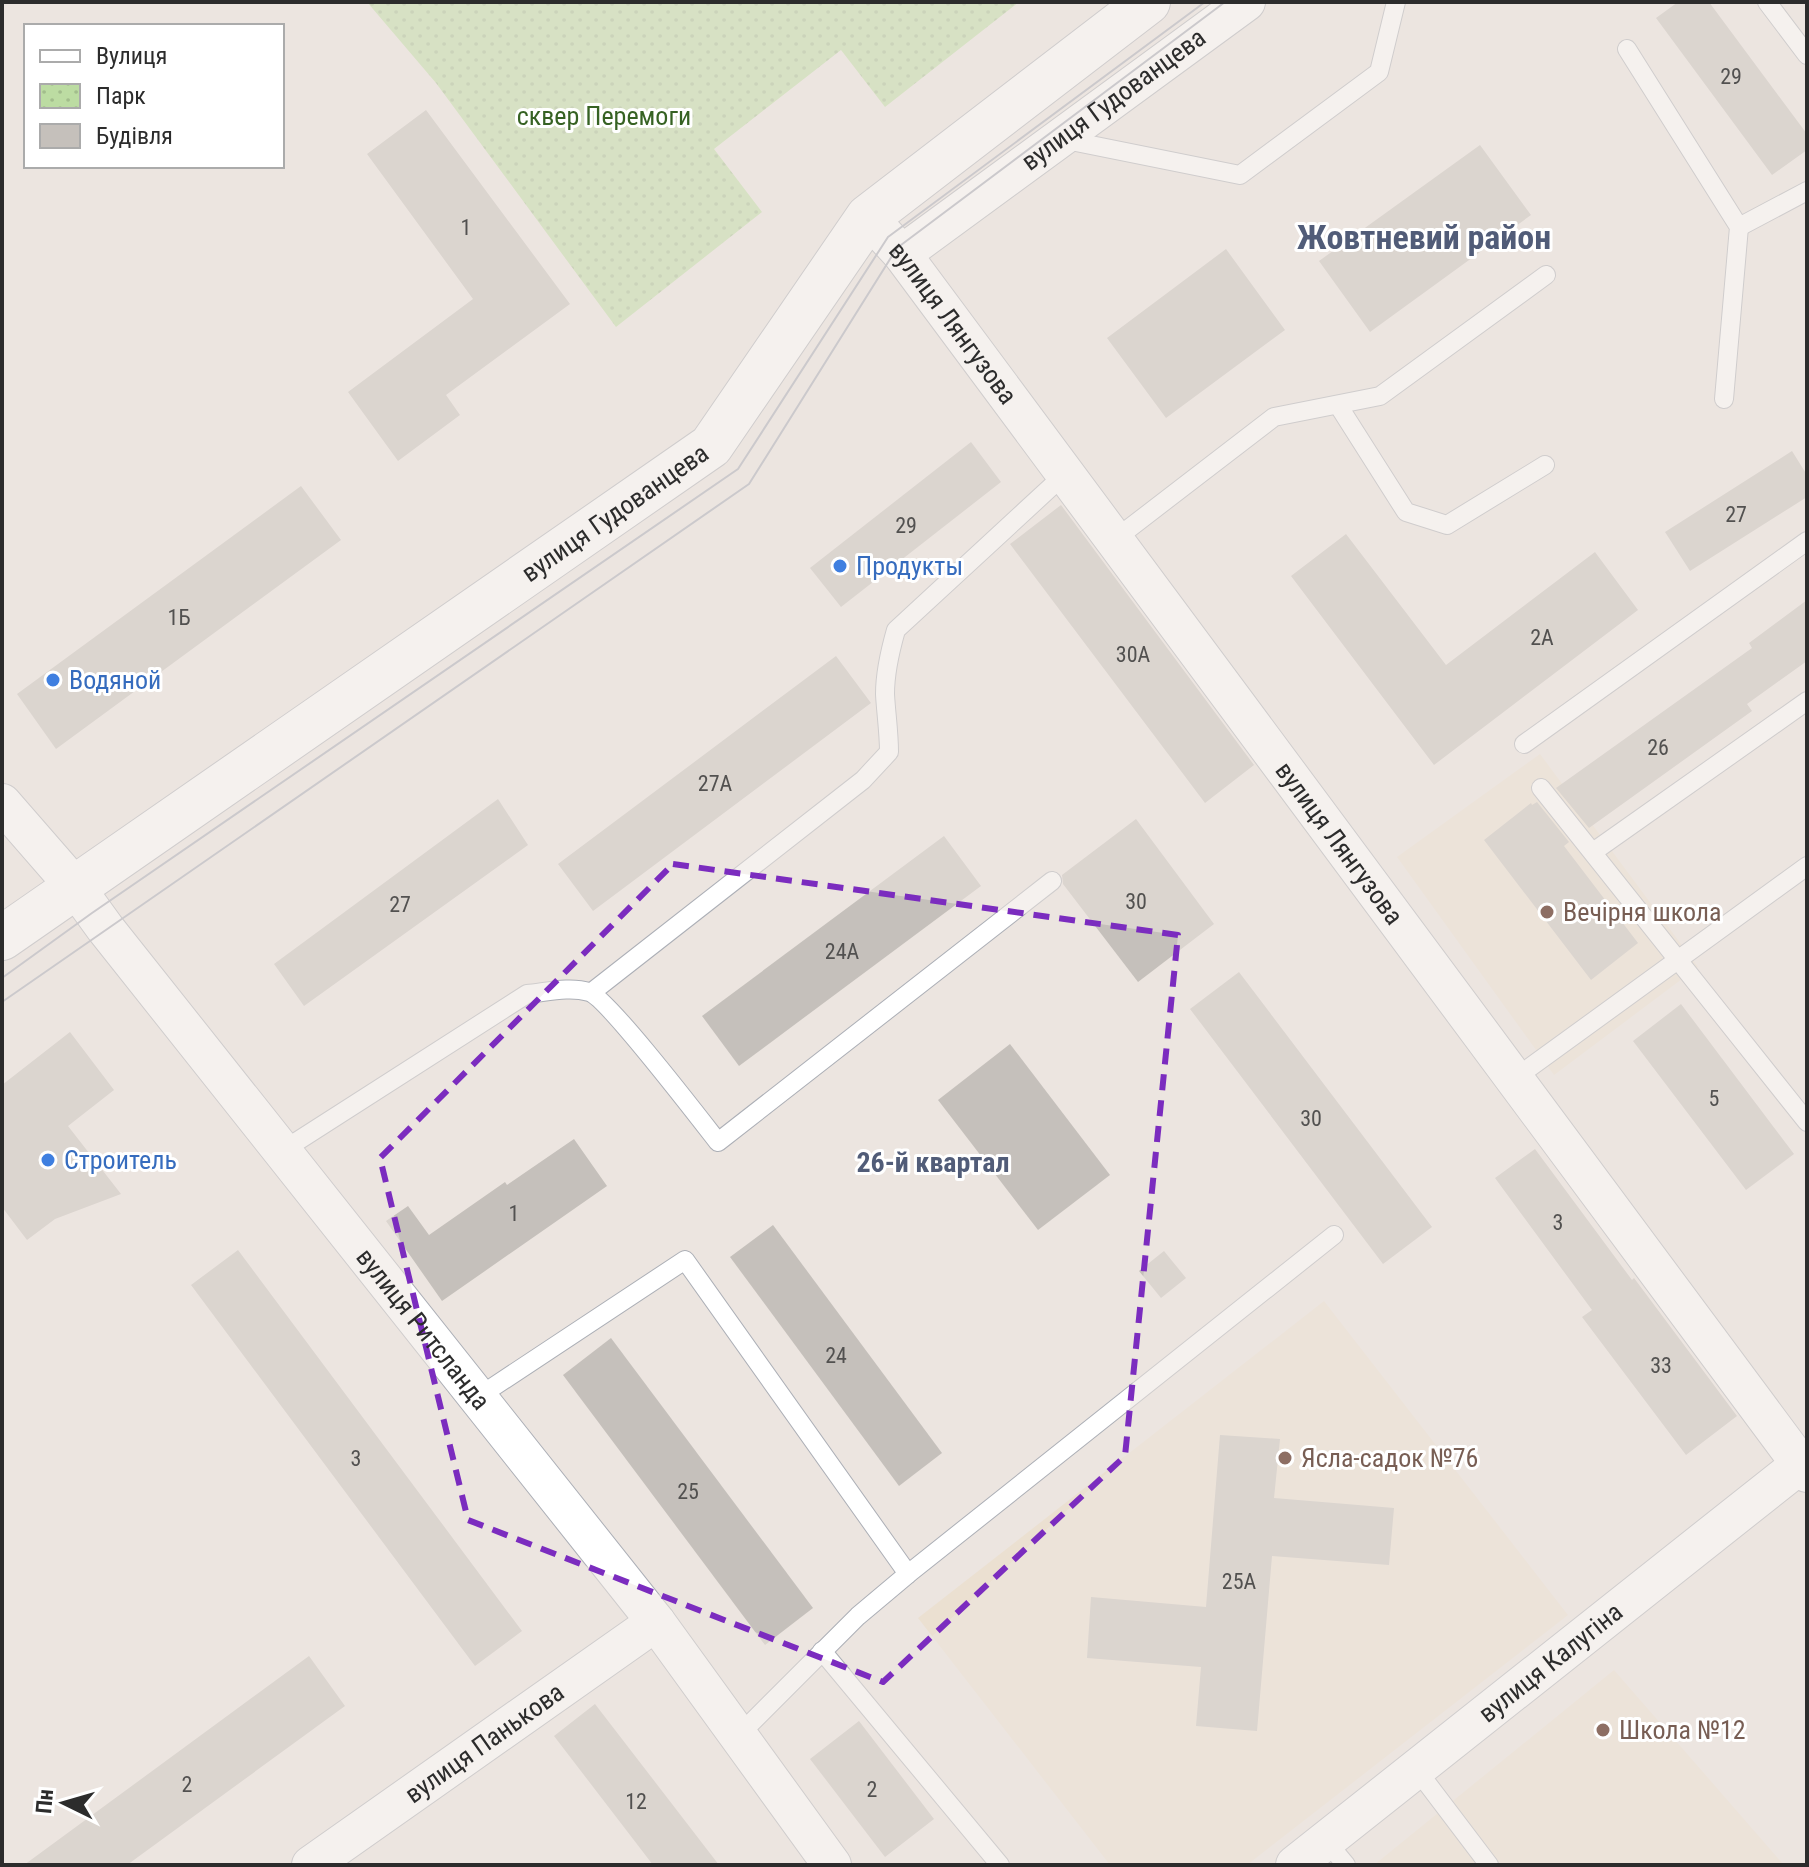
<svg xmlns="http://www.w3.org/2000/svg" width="1809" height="1867" font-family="'Roboto Condensed',sans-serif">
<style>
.education{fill:#ebe0d1}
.park{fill:url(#park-dots)}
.building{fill:#c5c0bb}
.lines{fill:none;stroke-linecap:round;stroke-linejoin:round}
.service-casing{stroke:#acafb6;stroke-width:20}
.minor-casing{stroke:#acafb6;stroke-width:40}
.tertiary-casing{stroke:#acafb6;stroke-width:46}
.service{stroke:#fff;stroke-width:18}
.minor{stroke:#fff;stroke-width:38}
.tertiary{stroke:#fff;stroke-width:44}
.tram{stroke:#a3a7b4;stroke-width:2}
.marked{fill:none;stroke:#7b2cbf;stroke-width:6;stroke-dasharray:16 10;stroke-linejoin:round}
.shop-dot{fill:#3f7fe0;stroke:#fff;stroke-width:3}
.education-dot{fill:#8d6e63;stroke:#fff;stroke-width:3}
.labels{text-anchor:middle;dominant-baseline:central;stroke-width:6;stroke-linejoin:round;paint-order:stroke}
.number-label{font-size:22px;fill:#525150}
.street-label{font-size:26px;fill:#2c2c2c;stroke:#fff}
.park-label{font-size:26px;fill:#366223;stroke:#fff}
.shop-label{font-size:26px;fill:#366cbe;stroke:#fff;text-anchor:start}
.education-label{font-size:26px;fill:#785e54;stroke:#fff;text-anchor:start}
.neighbourhood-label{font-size:28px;font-weight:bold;fill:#515c78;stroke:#fff}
.district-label{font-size:34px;font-weight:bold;fill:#515c78;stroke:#fff}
</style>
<defs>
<pattern id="park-dots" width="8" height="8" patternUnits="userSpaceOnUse" patternTransform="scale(2)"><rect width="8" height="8" fill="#bcdca2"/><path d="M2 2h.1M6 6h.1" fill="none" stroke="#a2bd8c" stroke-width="1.8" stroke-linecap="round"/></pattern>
</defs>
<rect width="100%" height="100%" fill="#ece5e0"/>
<g class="education">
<polygon points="1540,754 1698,967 1554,1075 1397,857"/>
<polygon points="1324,1301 1568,1615 1247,1865 1110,1865 918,1618"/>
<polygon points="1614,1670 1784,1865 1374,1865"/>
</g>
<polygon class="park" points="367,2 1019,2 885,107 841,50 714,149 762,212 616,327 436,83"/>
<g class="building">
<polygon points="1678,2 1709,2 1807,134 1807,150 1772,175 1656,18"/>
<polygon points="426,110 570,304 446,395 460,415 398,461 348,392 473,299 367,154"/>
<polygon points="1480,145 1531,215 1370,332 1319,261"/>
<polygon points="1226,249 1285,330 1166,418 1107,338"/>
<polygon points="971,442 1001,482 841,607 810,568"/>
<polygon points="1792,451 1807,475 1807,497 1690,571 1665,532"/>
<polygon points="301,486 341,540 56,749 17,694"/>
<polygon points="1061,505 1254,765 1205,803 1010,544"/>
<polygon points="1346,534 1446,665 1595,552 1638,610 1434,765 1291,576"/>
<polygon points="1807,600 1807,661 1747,704 1752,711 1589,828 1556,788 1752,648 1749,643"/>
<polygon points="836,656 871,703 593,911 558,864"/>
<polygon points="498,799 528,845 304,1006 274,964"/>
<polygon points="1537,802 1569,842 1564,846 1638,943 1591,980 1484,840 1531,803 1532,805"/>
<polygon points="1136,819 1214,924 1138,982 1063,884 1062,875"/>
<polygon points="944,836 981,886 739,1066 702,1016"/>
<polygon points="1239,972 1432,1227 1383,1264 1190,1009"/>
<polygon points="1681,1004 1794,1154 1746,1190 1633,1041"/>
<polygon points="70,1032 114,1090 68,1126 121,1194 55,1219 27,1240 2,1207 2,1085"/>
<polygon points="1010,1044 1110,1175 1038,1230 938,1100"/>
<polygon points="574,1139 607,1186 442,1301 386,1221 408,1206 429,1235 505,1182 507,1185"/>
<polygon points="1535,1149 1632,1280 1634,1278 1737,1416 1686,1455 1582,1317 1592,1310 1495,1178"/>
<polygon points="773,1225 942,1453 899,1486 730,1257"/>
<polygon points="238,1250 522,1631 475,1666 191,1285"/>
<polygon points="1164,1251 1186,1278 1161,1298 1139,1271"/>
<polygon points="611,1338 813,1608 765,1645 563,1375"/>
<polygon points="1220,1435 1280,1439 1274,1498 1394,1508 1389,1565 1272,1556 1257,1731 1196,1726 1201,1667 1087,1658 1091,1597 1206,1607"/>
<polygon points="309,1656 345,1706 127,1865 24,1865"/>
<polygon points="595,1704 719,1865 653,1865 554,1736"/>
<polygon points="859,1721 934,1819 885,1857 810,1759"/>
</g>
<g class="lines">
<g class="service-casing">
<g id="service">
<polyline points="1767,2 1807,55"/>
<polyline points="1627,49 1739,227 1724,399"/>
<polyline points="1061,139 1240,175 1379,72 1396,2"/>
<polyline points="1739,227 1807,191"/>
<polyline points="1338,405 1406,512 1447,525 1545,465"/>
<polyline points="1114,540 1274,417 1380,396 1546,275"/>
<polyline points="1524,744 1807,541"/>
<polyline points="1541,788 1807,1122"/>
<polyline points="1593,852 1807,701"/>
<path d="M 592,992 L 863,780 L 889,752 C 889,732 886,713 885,694 C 885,672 890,651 896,630 L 1065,474"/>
<polyline points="1514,1079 1807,866"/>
<path d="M 282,1151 L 527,994 C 547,992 570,986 589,992 C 607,998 700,1119 718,1142 L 1052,881"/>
<polyline points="478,1397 685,1260 908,1574"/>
<polyline points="822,1651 1000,1865"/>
<polyline points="738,1736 858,1616 908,1574 1334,1235"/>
<polyline points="1417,1770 1489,1865"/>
<polyline points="1326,1841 1346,1865"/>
</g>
</g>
<g class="minor-casing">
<g id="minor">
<path id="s1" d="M 868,217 L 902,254 L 1807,1473"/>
<path id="s2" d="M 902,254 L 1246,2"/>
<path id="s3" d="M 2,803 L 76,888 L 105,928 L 656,1622 L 832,1865"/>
<path id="s4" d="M 311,1865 L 656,1622"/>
<path id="s5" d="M 1295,1865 L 1807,1459"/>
</g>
</g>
<g class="tertiary-casing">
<g id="tertiary">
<path id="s6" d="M 2,938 L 711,446 L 868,217 L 1148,2"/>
</g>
</g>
<use href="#service" class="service"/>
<use href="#minor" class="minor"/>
<use href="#tertiary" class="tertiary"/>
<g class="tram">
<polyline points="2,978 92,913 738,469 888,237 1205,2"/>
<polyline points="2,1002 749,484 897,248 1225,2"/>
</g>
</g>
<path d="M0 0H1809V1867H0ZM 673,864 L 1178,935 L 1125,1456 L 883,1682 L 468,1520 L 380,1158 Z" fill="#ece5e0" fill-opacity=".55" fill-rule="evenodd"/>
<path class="marked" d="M 673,864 L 1178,935 L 1125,1456 L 883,1682 L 468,1520 L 380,1158 Z"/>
<g class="shop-dot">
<circle cx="840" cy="566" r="8"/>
<circle cx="53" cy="680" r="8"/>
<circle cx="48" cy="1160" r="8"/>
</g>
<g class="education-dot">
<circle cx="1547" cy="912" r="8"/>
<circle cx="1285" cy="1458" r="8"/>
<circle cx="1603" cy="1730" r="8"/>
</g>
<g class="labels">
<g class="number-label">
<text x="1731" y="76">29</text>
<text x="466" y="227">1</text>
<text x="1736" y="514">27</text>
<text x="906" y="525">29</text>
<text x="179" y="617">1Б</text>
<text x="1542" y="637">2А</text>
<text x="1133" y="654">30А</text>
<text x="1658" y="747">26</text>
<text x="715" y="783">27А</text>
<text x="1136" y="901">30</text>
<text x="400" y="904">27</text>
<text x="842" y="951">24А</text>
<text x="1714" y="1098">5</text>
<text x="1311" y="1118">30</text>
<text x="514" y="1213">1</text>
<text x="1558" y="1222">3</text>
<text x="836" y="1355">24</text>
<text x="1661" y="1365">33</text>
<text x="356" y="1458">3</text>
<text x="688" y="1491">25</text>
<text x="1239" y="1581">25А</text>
<text x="187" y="1784">2</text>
<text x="872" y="1789">2</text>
<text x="636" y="1801">12</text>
</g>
<g class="street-label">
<text stroke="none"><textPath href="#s2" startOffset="262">вулиця Гудованцева</textPath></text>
<text stroke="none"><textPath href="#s1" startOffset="136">вулиця Лянгузова</textPath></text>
<text stroke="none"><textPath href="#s6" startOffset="746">вулиця Гудованцева</textPath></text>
<text stroke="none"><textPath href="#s1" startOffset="784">вулиця Лянгузова</textPath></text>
<text stroke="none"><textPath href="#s3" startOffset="674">вулиця Ритсланда</textPath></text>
<text stroke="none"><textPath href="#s5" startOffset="326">вулиця Калугіна</textPath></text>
<text stroke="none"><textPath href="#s4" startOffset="212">вулиця Панькова</textPath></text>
</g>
<g class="park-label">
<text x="604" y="116">сквер Перемоги</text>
</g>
<g class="shop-label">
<text x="856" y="566">Продукты</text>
<text x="69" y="680">Водяной</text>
<text x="64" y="1160">Строитель</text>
</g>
<g class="education-label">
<text x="1563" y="912">Вечірня школа</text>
<text x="1301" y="1458">Ясла-садок №76</text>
<text x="1619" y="1730">Школа №12</text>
</g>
<g class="neighbourhood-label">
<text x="933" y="1162">26-й квартал</text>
</g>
<g class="district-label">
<text x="1424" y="237">Жовтневий район</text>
</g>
</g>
<rect width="1809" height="1867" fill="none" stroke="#2c2c2c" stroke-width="8"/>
<rect x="24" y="24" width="260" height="144" fill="#ffffff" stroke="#ababab" stroke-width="2"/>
<rect x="40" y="50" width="40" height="12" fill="#ffffff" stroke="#ababab" stroke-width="2"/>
<text x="96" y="64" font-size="24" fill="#2c2c2c">Вулиця</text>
<rect x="40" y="84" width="40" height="24" fill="url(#park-dots)" stroke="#ababab" stroke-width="2"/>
<text x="96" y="104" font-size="24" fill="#2c2c2c">Парк</text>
<rect x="40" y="124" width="40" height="24" fill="#c5c0bb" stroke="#ababab" stroke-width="2"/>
<text x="96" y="144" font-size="24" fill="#2c2c2c">Будівля</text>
<g transform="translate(64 1803) rotate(275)" stroke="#ffffff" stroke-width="6" paint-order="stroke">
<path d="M0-6L14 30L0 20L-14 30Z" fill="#2c2c2c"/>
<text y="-12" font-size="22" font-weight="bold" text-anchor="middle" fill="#2c2c2c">Пн</text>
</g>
</svg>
